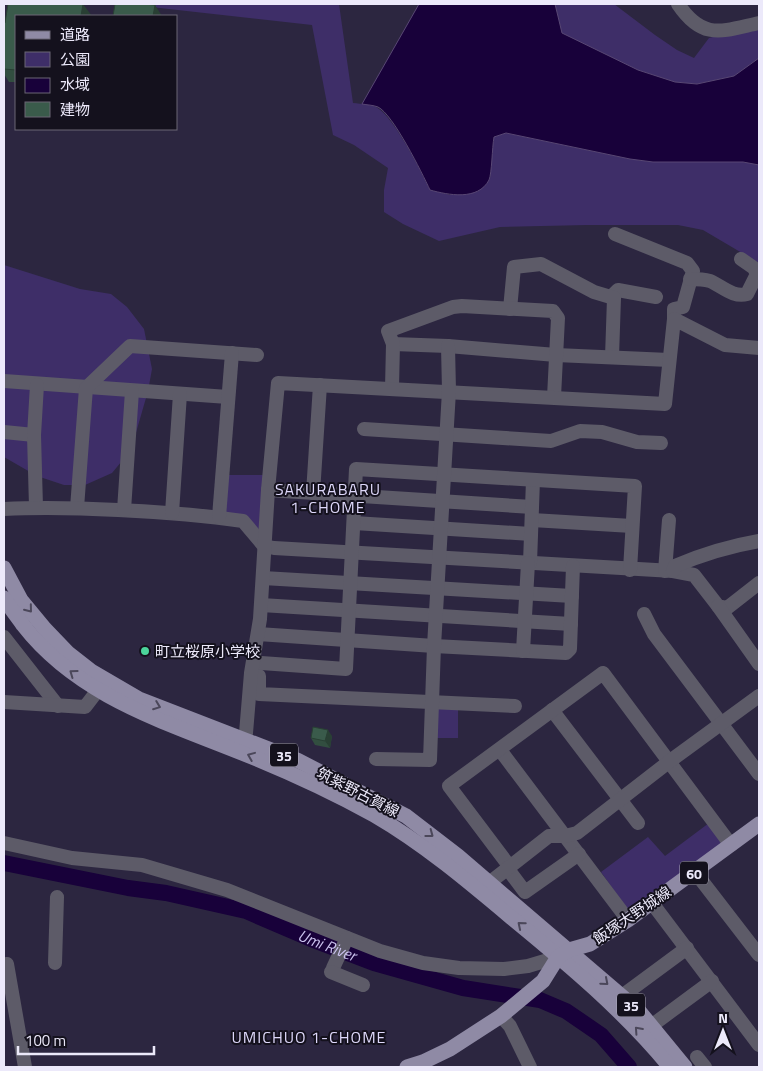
<svg xmlns="http://www.w3.org/2000/svg" width="763" height="1071" font-family="'Titillium Web','Noto Sans JP',sans-serif">
<style>
.green{fill:#3e2e68}
.water{fill:#18013a;stroke:#584774}
.lines{fill:none;stroke-linecap:round;stroke-linejoin:round}
.river{stroke:#18013a;stroke-width:16}
.minor{stroke:#5d5b68;stroke-width:14}
.major{stroke:#8f8aa5;stroke-width:15}
.wall{fill:#324e40}
.shaded-wall{fill:#294034}
.building{fill:#3a5b4b;stroke:#294034}
.oneway{stroke:#4b475a}
.poi-dot{fill:#4bd49b;stroke:#14111d;stroke-width:2}
.labels{text-anchor:middle;dominant-baseline:central;stroke-width:4;stroke-linejoin:round;paint-order:stroke}
.shield{fill:#14111d;stroke:#aba8b8;stroke-width:1}
.shield-label{font-size:14px;font-weight:bold;fill:#ece9fa}
.poi-label{font-size:15px;fill:#ece9fa;stroke:#14111d;text-anchor:start}
.street-label{font-size:15px;fill:#ece9fa;stroke:#14111d}
.neighbourhood-label{font-size:16px;letter-spacing:1px;fill:#ded8fa;stroke:#14111d}
.water-label{font-size:16px;font-style:italic;fill:#cac2ee;stroke:#14111d}
</style>
<rect width="100%" height="100%" fill="#2c2640"/>
<g class="green">
<path d="M 124,4 L 339,4 L 353,103 C 361,104 373,104 379,109 C 395,120 421,171 430,190 L 450,195 L 469,194 L 490,179 L 492,149 L 494,137 L 506,133 L 630,159 L 653,162 L 743,162 L 759,165 L 759,263 L 703,230 L 678,225 L 587,225 L 500,227 L 439,241 L 403,224 L 384,212 L 384,190 L 388,168 L 354,145 L 333,135 L 312,25 Z"/>
<polygon points="555,4 614,4 655,35 677,50 694,58 709,38 759,25 759,58 734,76 697,84 675,82 638,70 561,33"/>
<polygon points="4,265 80,289 111,294 127,307 144,329 152,369 148,391 131,450 112,473 85,485 64,485 37,476 4,457"/>
<polygon points="227,475 266,475 262,533 227,514 223,510"/>
<rect x="437" y="706" width="21" height="32"/>
<polygon points="709,823 723,843 630,913 601,872 648,837 665,856"/>
</g>
<path class="water" d="M 419,4 L 555,4 L 562,33 L 638,70 L 675,82 L 697,84 L 734,76 L 759,58 L 759,165 L 743,162 L 653,162 L 630,159 L 506,133 L 494,137 C 492,148 492,173 489,180 C 478,201 448,195 430,190 C 422,173 393,114 378,107 C 373,105 367,105 362,104 Z"/>
<g class="lines">
<path class="river" id="s1" d="M 4,863 L 128,888 L 166,893 L 246,911 L 311,939 L 374,963 L 463,988 L 540,1000 L 566,1011 L 601,1035 L 629,1067"/>
<g class="minor">
<path d="M 678,4 C 703,41 722,31 759,23"/>
<polyline points="615,234 687,263 693,271 683,307 674,309 674,319"/>
<path d="M 690,279 C 697,279 703,279 710,281 C 722,286 733,298 747,294 L 757,274 L 754,268 L 741,259"/>
<polyline points="611,297 618,290 656,297"/>
<polyline points="510,309 514,267 541,264 594,292 614,298 612,357"/>
<polyline points="393,344 448,346 556,355 669,360"/>
<polyline points="4,381 228,397"/>
<polyline points="392,388 393,344 388,331 453,307 462,306 553,311 558,318 554,397"/>
<polyline points="364,429 551,441 580,431 602,432 637,442 661,443"/>
<polyline points="4,432 34,435"/>
<polyline points="268,490 532,507"/>
<polyline points="313,493 320,385"/>
<polyline points="36,507 34,435 37,385"/>
<polyline points="77,508 86,388 130,346 257,355"/>
<path d="M 4,509 C 42,507 80,508 118,510 C 160,512 202,515 243,521 L 264,546 L 274,548 L 673,571 L 694,575 L 718,606 L 727,608 L 759,583"/>
<polyline points="124,510 132,391"/>
<polyline points="172,513 180,394"/>
<polyline points="219,517 232,353"/>
<polyline points="532,520 632,526"/>
<polyline points="354,523 531,534"/>
<polyline points="530,563 533,480"/>
<polyline points="665,571 669,520"/>
<path d="M 673,571 L 675,566 C 703,554 730,546 759,541"/>
<polyline points="263,578 572,596"/>
<polyline points="261,605 571,624"/>
<polyline points="718,606 759,664"/>
<polyline points="644,614 654,634 759,774"/>
<polyline points="258,634 434,646 566,653 570,649 573,566"/>
<polyline points="4,637 58,706"/>
<polyline points="523,651 528,563"/>
<polyline points="261,663 346,669 356,469 635,486 630,570"/>
<polyline points="259,676 259,694 515,706"/>
<polyline points="4,702 85,707 98,690"/>
<polyline points="552,710 638,823"/>
<polyline points="244,740 246,733 251,673 260,619 268,490 278,383 665,404 674,319 725,345 759,348"/>
<polyline points="500,750 628,920"/>
<polyline points="376,759 430,760 434,646 449,391 448,346"/>
<polyline points="4,843 72,858 142,865 227,890 380,951 423,963 459,968 504,969 528,966 558,957"/>
<polyline points="510,867 449,786 603,673 731,845"/>
<polyline points="507,868 525,892 579,854"/>
<polyline points="695,872 759,955"/>
<polyline points="489,883 549,836 565,836 577,833 670,761 759,696"/>
<polyline points="652,903 759,1045"/>
<polyline points="55,963 57,897"/>
<polyline points="7,964 25,1067"/>
<polyline points="333,968 347,938"/>
<polyline points="331,972 363,985"/>
<polyline points="622,996 687,948"/>
<polyline points="501,1016 510,1026 530,1067"/>
<polyline points="651,1026 712,981"/>
<polyline points="697,1057 705,1067"/>
</g>
<g class="major">
<polyline points="4,568 21,600 45,629 68,653 91,671 139,699 297,760 406,816 458,856 639,1011 685,1067"/>
<path d="M 4,598 C 9,607 17,616 23,625 C 78,696 163,721 242,753 C 287,771 331,791 374,815 C 424,844 469,882 513,919 C 569,965 624,1011 670,1067"/>
<polyline points="407,1067 423,1062 450,1049 501,1016 543,981 558,957 569,950 590,944 628,920 759,824"/>
</g>
</g>
<g class="wall">
<polygon points="16,16 16,82 9,82 4,74 4,22 5,23"/>
<polygon points="332,736 330,748 315,745 311,738"/>
</g>
<g class="shaded-wall">
<polygon points="83,4 92,16 81,16"/>
<polygon points="155,5 162,16 153,16"/>
<polygon points="328,730 332,736 330,748 325,741"/>
</g>
<g class="building">
<polygon points="8,4 83,4 81,16 16,16 16,70 4,69 4,22 5,23"/>
<polygon points="115,4 143,4 155,5 153,16 113,16"/>
<polygon points="313,727 328,730 325,741 311,738"/>
</g>
<defs><path id="oneway-chevron" d="M-2-3.5L2.5 0L-2 3.5" fill="none" stroke-width="1.6" stroke-linecap="round" stroke-linejoin="round" transform="scale(1.25)"/></defs>
<g class="oneway">
<use href="#oneway-chevron" transform="translate(29 609) rotate(51)"/>
<use href="#oneway-chevron" transform="translate(73 673) rotate(-144)"/>
<use href="#oneway-chevron" transform="translate(157 706) rotate(21)"/>
<use href="#oneway-chevron" transform="translate(251 756) rotate(-158)"/>
<use href="#oneway-chevron" transform="translate(430 834) rotate(37)"/>
<use href="#oneway-chevron" transform="translate(521 925) rotate(-140)"/>
<use href="#oneway-chevron" transform="translate(605 982) rotate(41)"/>
<use href="#oneway-chevron" transform="translate(638 1030) rotate(-132)"/>
</g>
<circle class="poi-dot" cx="145" cy="651" r="5"/>
<g class="labels">
<g class="shield">
<rect x="270" y="743.5" width="28" height="23" rx="4"/>
<rect x="680" y="861.5" width="28" height="23" rx="4"/>
<rect x="617" y="993.5" width="28" height="23" rx="4"/>
</g>
<g class="shield-label">
<text x="284" y="755">35</text>
<text x="694" y="873">60</text>
<text x="631" y="1005">35</text>
</g>
<g class="poi-label">
<text x="155" y="651">町立桜原小学校</text>
</g>
<g class="street-label">
<text transform="translate(358 792) rotate(27)">筑紫野古賀線</text>
<text transform="translate(632 915) rotate(-34)">飯塚大野城線</text>
</g>
<g class="neighbourhood-label">
<text x="328" y="489">SAKURABARU<tspan x="328" dy="18">1-CHOME</tspan></text>
<text x="309" y="1037">UMICHUO 1-CHOME</text>
</g>
<g class="water-label">
<text stroke="none"><textPath href="#s1" startOffset="335">Umi River</textPath></text>
</g>
</g>
<rect width="763" height="1071" fill="none" stroke="#ece9fa" stroke-width="10"/>
<rect x="15" y="15" width="162" height="115" fill="#14111d" stroke="#6a6775"/>
<rect x="25" y="31" width="25" height="8" fill="#8f8aa5" stroke="#6a6775"/>
<text x="60" y="40" font-size="15" fill="#ece9fa">道路</text>
<rect x="25" y="52" width="25" height="15" fill="#3e2e68" stroke="#6a6775"/>
<text x="60" y="65" font-size="15" fill="#ece9fa">公園</text>
<rect x="25" y="78" width="25" height="15" fill="#18013a" stroke="#6a6775"/>
<text x="60" y="90" font-size="15" fill="#ece9fa">水域</text>
<rect x="25" y="102" width="25" height="15" fill="#3a5b4b" stroke="#6a6775"/>
<text x="60" y="115" font-size="15" fill="#ece9fa">建物</text>
<g transform="translate(723 1031)" stroke="#14111d" stroke-width="4" paint-order="stroke">
<path d="M0-4L9 19L0 12L-9 19Z" fill="#ece9fa"/>
<text y="-8" font-size="14" font-weight="bold" text-anchor="middle" fill="#ece9fa">N</text>
</g>
<path d="M18 1046v8h136v-8" fill="none" stroke="#ece9fa" stroke-width="2.5"/>
<text x="25" y="1046" font-size="15" fill="#ece9fa" stroke="#14111d" stroke-width="4" paint-order="stroke">100 m</text>
</svg>
